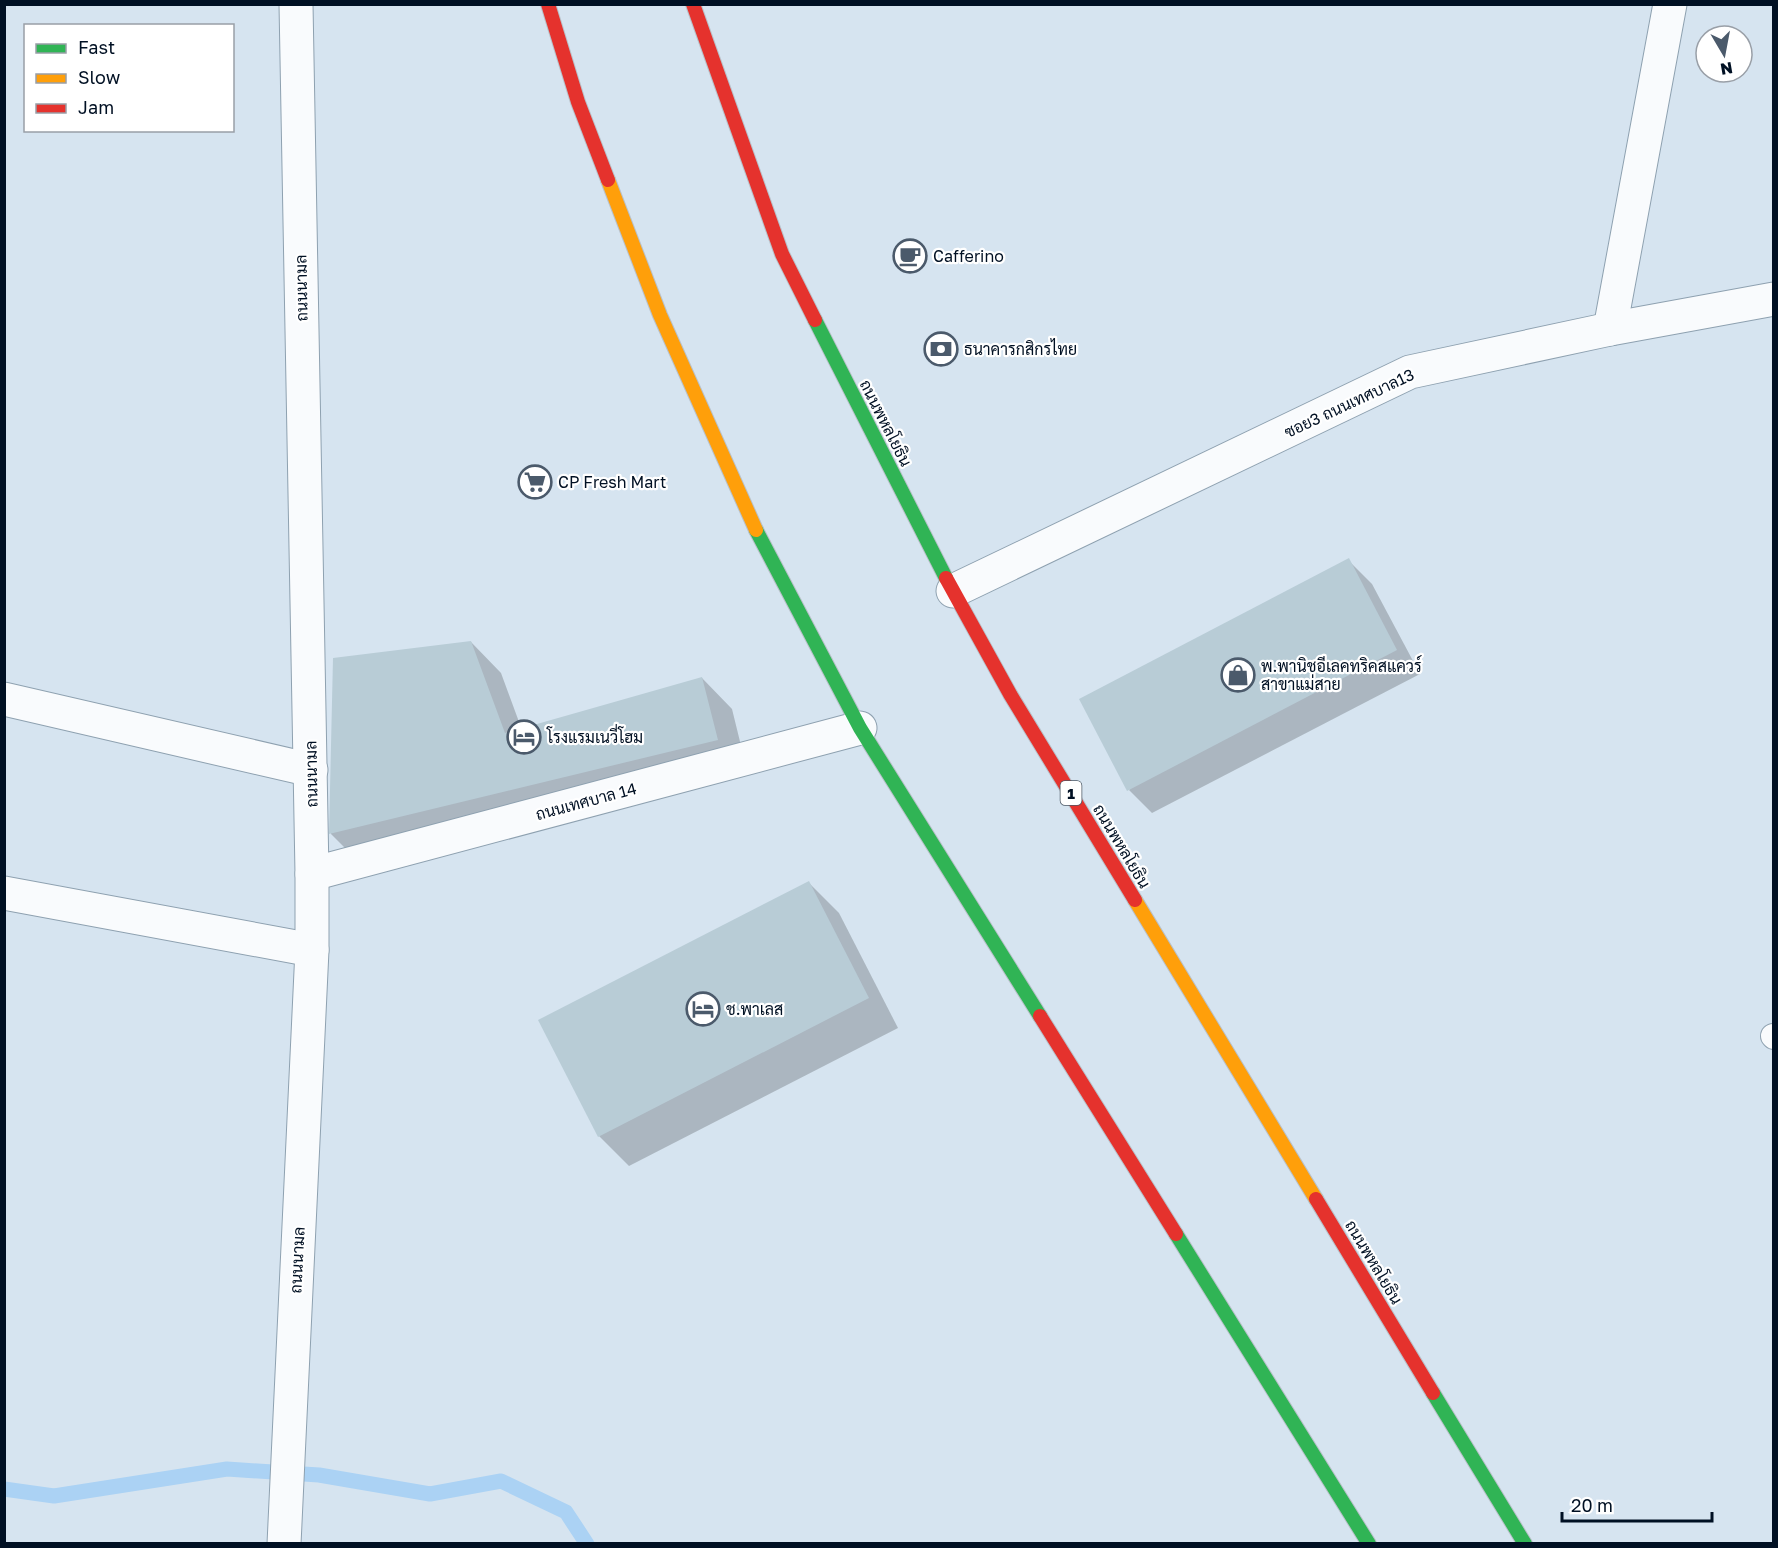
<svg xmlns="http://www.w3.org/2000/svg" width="1778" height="1548" font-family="'Golos Text',Sarabun,sans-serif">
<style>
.shadow{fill:#0003}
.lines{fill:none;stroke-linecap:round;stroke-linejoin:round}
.stream{stroke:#abd2f4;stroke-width:15}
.building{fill:#b8ccd6}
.lane-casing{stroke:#8ea1b0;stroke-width:26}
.street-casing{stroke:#8ea1b0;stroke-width:35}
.fast-casing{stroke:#b9c1c9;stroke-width:16}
.slow-casing{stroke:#b9c1c9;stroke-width:16}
.jam-casing{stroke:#b9c1c9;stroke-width:16}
.lane{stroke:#f9fbfd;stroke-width:24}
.street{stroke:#f9fbfd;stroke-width:33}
.fast{stroke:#30b455;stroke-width:14}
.slow{stroke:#ff9f0a;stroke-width:14}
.jam{stroke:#e5322d;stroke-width:14}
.labels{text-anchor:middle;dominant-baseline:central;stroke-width:4.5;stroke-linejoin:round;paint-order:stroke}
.shield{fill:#fff;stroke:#4c5865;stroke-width:1.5}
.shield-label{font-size:15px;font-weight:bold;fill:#001023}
.poi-label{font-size:16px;fill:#001023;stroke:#fff;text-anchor:start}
.street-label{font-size:16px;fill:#001023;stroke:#fff}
</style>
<rect width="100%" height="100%" fill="#d6e4f0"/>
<g class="shadow">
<polygon points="1348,560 1372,584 1420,674 1152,813 1129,790"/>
<polygon points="471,642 501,673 522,730 702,678 732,709 747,770 361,864 331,834 335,660"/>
<polygon points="809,883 839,913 898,1028 629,1166 599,1136"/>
</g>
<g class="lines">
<polyline class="stream" points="4,1489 54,1496 227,1469 319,1475 430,1494 501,1481 566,1512 587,1544"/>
</g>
<g class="building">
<polygon points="1349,558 1397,650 1127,791 1079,699"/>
<polygon points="471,641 505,733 702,677 718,740 329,834 333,658"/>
<polygon points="809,881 869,998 598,1137 538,1020"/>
</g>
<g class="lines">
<g class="lane-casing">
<polyline id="lane" points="1773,1036 1774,1037"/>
</g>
<g class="street-casing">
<g id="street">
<polyline points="1610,329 1670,4"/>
<polyline points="953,591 1410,372 1610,329 1774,299"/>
<polyline points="4,699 311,770"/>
<polyline points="312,874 860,728"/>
<polyline points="4,893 312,950"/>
<polyline points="284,1544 312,950 312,874 296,4"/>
</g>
</g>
<g class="fast-casing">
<g id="fast">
<polyline points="815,320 946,578"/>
<polyline points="756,530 860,728 1040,1016"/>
<polyline points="1176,1234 1369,1544"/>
<polyline points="1433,1393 1525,1544"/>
</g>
</g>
<g class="slow-casing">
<g id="slow">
<polyline points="608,180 660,315 756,530"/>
<polyline points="1135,900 1316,1199"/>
</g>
</g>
<g class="jam-casing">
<g id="jam">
<polyline points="548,4 578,102 608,180"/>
<polyline points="693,4 782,254 815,320"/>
<polyline points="946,578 1010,694 1135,900"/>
<polyline points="1040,1016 1176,1234"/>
<polyline points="1316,1199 1433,1393"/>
</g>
</g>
<use href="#lane" class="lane"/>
<use href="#street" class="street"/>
<use href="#fast" class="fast"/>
<use href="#slow" class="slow"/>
<use href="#jam" class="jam"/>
</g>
<defs>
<g id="cafe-ring" transform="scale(1.725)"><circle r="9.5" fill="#fff" stroke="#4b5a6b" stroke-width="1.5"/><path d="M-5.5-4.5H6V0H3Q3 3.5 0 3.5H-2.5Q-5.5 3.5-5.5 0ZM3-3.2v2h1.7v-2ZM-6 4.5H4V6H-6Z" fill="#4b5a6b"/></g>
<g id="bank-ring" transform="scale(1.725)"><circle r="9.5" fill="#fff" stroke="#4b5a6b" stroke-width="1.5"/><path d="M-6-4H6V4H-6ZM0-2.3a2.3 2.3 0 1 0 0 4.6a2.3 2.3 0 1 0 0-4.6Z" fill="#4b5a6b"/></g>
<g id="supermarket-ring" transform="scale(1.725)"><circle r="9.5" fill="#fff" stroke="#4b5a6b" stroke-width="1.5"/><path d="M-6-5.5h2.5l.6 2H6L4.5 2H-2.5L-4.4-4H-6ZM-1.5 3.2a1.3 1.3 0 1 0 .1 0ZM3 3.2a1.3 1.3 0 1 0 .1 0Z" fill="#4b5a6b"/></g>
<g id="shop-ring" transform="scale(1.725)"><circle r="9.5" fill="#fff" stroke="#4b5a6b" stroke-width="1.5"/><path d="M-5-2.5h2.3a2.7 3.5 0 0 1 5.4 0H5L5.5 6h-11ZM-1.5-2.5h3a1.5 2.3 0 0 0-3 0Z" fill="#4b5a6b"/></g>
<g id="hotel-ring" transform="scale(1.725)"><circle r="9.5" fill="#fff" stroke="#4b5a6b" stroke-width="1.5"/><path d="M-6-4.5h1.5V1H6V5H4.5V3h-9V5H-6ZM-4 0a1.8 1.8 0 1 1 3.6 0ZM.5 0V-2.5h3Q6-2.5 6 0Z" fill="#4b5a6b"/></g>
</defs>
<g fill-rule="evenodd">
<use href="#cafe-ring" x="910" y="256"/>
<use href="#bank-ring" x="941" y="349"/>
<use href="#supermarket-ring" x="535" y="482"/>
<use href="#shop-ring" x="1238" y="675"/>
<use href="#hotel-ring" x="524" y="737"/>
<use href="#hotel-ring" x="703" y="1009"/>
</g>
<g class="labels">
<rect class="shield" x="1060.5" y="781" width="21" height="24" rx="4.5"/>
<g class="shield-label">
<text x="1071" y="793">1</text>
</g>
<g class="poi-label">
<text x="933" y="256">Cafferino</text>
<text x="964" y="349">ธนาคารกสิกรไทย</text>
<text x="558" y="482">CP Fresh Mart</text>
<text x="1261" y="666">พ.พานิชอีเลคทริคสแควร์<tspan x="1261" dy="18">สาขาแม่สาย</tspan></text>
<text x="547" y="737">โรงแรมเนวี่โฮม</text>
<text x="726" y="1009">ช.พาเลส</text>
</g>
<g class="street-label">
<text transform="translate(301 288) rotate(-91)">ถนนนามล</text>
<text transform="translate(1349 403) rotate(-25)">ซอย3 ถนนเทศบาล13</text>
<text transform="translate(886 423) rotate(63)">ถนนพหลโยธิน</text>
<text transform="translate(311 774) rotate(-91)">ถนนนามล</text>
<text transform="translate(586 801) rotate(-15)">ถนนเทศบาล 14</text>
<text transform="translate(1122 846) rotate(59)">ถนนพหลโยธิน</text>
<text transform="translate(297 1260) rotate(-87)">ถนนนามล</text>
<text transform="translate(1374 1262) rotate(59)">ถนนพหลโยธิน</text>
</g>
</g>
<rect width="1778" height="1548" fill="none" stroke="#001023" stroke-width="12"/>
<rect x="24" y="24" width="210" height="108" fill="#ffffff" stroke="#999fa7" stroke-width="1.5"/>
<rect x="36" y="44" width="30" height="9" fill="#30b455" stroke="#999fa7" stroke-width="1.5"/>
<text x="78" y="54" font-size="18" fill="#001023">Fast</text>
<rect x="36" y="74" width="30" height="9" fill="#ff9f0a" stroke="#999fa7" stroke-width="1.5"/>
<text x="78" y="84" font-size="18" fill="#001023">Slow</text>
<rect x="36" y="104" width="30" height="9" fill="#e5322d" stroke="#999fa7" stroke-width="1.5"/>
<text x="78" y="114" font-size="18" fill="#001023">Jam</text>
<g transform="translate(1724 54) rotate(170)"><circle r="28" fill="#ffffff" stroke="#999fa7" stroke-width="1.5"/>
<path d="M0-4.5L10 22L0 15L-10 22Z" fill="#4b5a6b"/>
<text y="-9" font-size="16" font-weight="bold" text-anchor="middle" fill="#001023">N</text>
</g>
<path d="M1562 1512v9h150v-9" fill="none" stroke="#001023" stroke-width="3"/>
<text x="1571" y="1512" font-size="18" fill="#001023" stroke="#ffffff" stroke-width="4.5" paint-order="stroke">20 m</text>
</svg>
